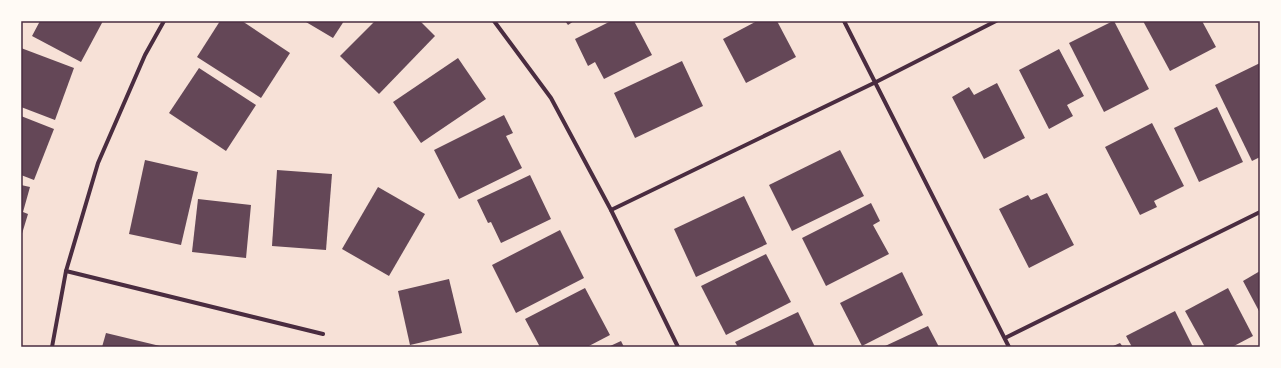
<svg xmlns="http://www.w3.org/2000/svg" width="1281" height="368" font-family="Montserrat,sans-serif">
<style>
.building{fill:#644757}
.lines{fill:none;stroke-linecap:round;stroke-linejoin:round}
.minor{stroke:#4a2c40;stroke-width:4}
.neatline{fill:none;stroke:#4a2c40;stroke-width:1.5}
</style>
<rect width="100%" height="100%" fill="#f7e1d7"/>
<g class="building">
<polygon points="40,21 103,21 81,62 32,36"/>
<polygon points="220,21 242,21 290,53 261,98 197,57"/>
<polygon points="306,21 344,21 333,38 306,22"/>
<polygon points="375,21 420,21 435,36 379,94 340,56"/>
<polygon points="565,21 574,21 568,25"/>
<polygon points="611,21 634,21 652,55 604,79 595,62 588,66 575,39"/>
<polygon points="757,21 777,21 796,57 746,83 723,39"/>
<polygon points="1113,21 1114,21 1149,89 1104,112 1069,43"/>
<polygon points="1143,21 1202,21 1216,47 1170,71"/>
<polygon points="21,48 74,68 55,120 21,107"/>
<polygon points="1059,49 1084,96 1067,105 1073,116 1049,129 1019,70"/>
<polygon points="458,58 486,99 421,143 393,102"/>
<polygon points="682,61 703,106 635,138 614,93"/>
<polygon points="1260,63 1260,157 1252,161 1215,85"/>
<polygon points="199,68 256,105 226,151 169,113"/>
<polygon points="997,83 1025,138 984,159 952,97 969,87 974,95"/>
<polygon points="1217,107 1243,162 1199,182 1174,128"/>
<polygon points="504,115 513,133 506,136 522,168 459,199 434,150"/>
<polygon points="21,116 54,129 34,180 21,175"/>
<polygon points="1152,123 1184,186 1154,201 1157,207 1140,215 1105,147"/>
<polygon points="840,150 864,196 792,231 769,185"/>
<polygon points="145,160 198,172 181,245 129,234"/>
<polygon points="277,170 332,174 326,250 272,246"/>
<polygon points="530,175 551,219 501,243 491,222 488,223 477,200"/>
<polygon points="21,185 30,187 23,212 28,214 21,237"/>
<polygon points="378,187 425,214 389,276 342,249"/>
<polygon points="1047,193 1074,245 1029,268 999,209 1028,195 1031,200"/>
<polygon points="744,196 767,244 696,277 674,229"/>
<polygon points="198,199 251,205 246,258 192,252"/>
<polygon points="871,203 880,221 873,225 889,254 826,286 802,238"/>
<polygon points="560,230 584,278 516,313 492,265"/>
<polygon points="766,254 791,302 726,335 701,286"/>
<polygon points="1260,271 1260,313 1243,281"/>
<polygon points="902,272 923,315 862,346 840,303"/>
<polygon points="449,279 462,333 410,345 398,291"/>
<polygon points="585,288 610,335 587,347 540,347 525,319"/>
<polygon points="1228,288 1253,336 1232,347 1205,347 1185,311"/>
<polygon points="1175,311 1193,347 1132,347 1126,336"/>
<polygon points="798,312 815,347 738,347 735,342"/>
<polygon points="928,326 939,347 883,347"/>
<polygon points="106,333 160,346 160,347 102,347"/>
<polygon points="621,341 624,347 608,347"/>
<polygon points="1120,343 1123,347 1111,347"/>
</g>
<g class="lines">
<g class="minor">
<polyline points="494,21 551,98 611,210 678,347"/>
<polyline points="844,21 1009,347"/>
<polyline points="611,210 876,82 996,21"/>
<polyline points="66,271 323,334"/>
<polyline points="1005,338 1260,212"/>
<polyline points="52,347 66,271 98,163 145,55 164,21"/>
</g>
</g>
<rect width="1281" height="368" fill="none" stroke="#fffaf5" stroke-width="44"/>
<rect x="22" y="22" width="1237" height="324" class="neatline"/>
</svg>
